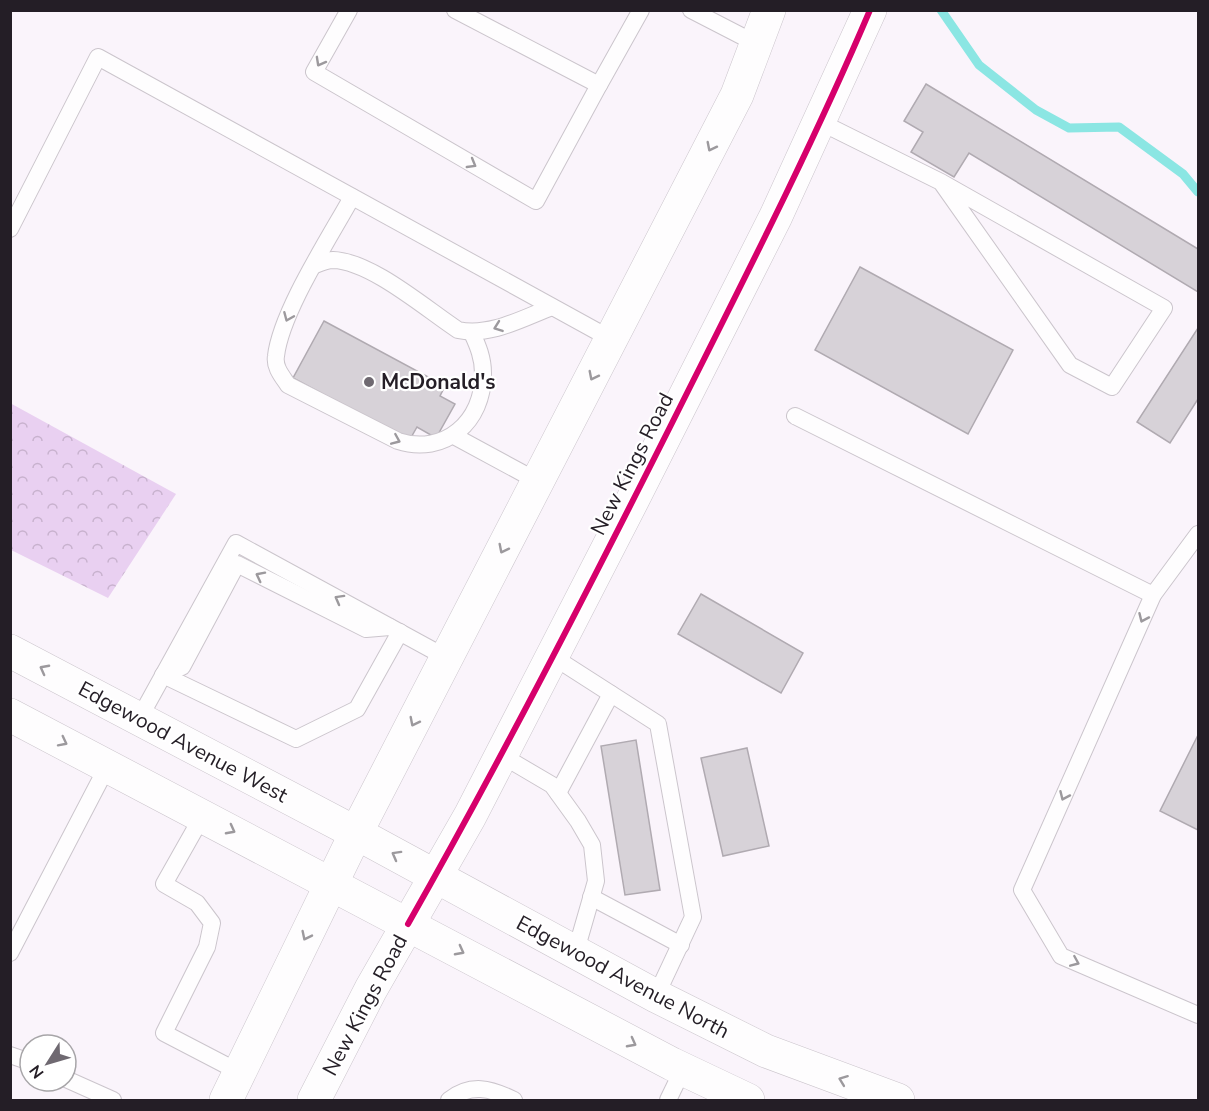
<svg xmlns="http://www.w3.org/2000/svg" width="1209" height="1111" font-family="'Nunito Sans',sans-serif">
<style>
.forest{fill:url(#forest-crowns)}
.lines{fill:none;stroke-linecap:round;stroke-linejoin:round}
.stream{stroke:#8be6e3;stroke-width:9}
.building{fill:#d7d2d8;stroke:#b0aab1;stroke-width:1.5}
.service-casing{stroke:#cbc5cc;stroke-width:18}
.primary-casing{stroke:#cbc5cc;stroke-width:34}
.trunk-casing{stroke:#cbc5cc;stroke-width:34}
.service{stroke:#fefdfe;stroke-width:16}
.primary{stroke:#fefdfe;stroke-width:33}
.trunk{stroke:#fefdfe;stroke-width:33}
.cycleway-casing{stroke:#fff;stroke-width:10}
.cycleway{stroke:#d6006c;stroke-width:6}
.oneway{stroke:#9c999d}
.poi-dot{fill:#6f6971;stroke:#fff;stroke-width:2}
.labels{text-anchor:middle;dominant-baseline:central;stroke-width:4.5;stroke-linejoin:round;paint-order:stroke}
.poi-label{font-size:21px;font-weight:bold;fill:#241e26;stroke:#fff;text-anchor:start}
.street-label{font-size:21px;fill:#241e26;stroke:#fff}
</style>
<defs>
<pattern id="forest-crowns" width="20" height="18" patternUnits="userSpaceOnUse" patternTransform="scale(1.5)"><rect width="20" height="18" fill="#e9d0f1"/><path d="M2 6a3 3 0 1 1 6 0M12 15a3 3 0 1 1 6 0" fill="none" stroke="#c8b2ce"/></pattern>
</defs>
<rect width="100%" height="100%" fill="#faf4fb"/>
<polygon class="forest" points="10,403 176,494 108,598 11,550"/>
<g class="lines">
<polyline class="stream" points="941,10 979,65 1036,110 1069,128 1119,127 1183,174 1198,192"/>
</g>
<g class="building">
<polygon points="926,84 1198,249 1198,292 969,153 954,177 911,152 923,132 904,121"/>
<polygon points="860,267 1013,350 968,434 815,350"/>
<polygon points="324,321 445,386 440,396 455,404 436,438 417,427 409,441 293,378"/>
<polygon points="1198,328 1198,399 1170,443 1137,422"/>
<polygon points="701,594 803,653 781,693 678,634"/>
<polygon points="1198,735 1198,830 1160,811"/>
<polygon points="636,740 660,890 625,895 601,746"/>
<polygon points="747,748 769,846 723,856 701,758"/>
</g>
<g class="lines">
<g class="service-casing">
<g id="service">
<polyline points="349,10 314,72 536,201 599,85"/>
<polyline points="455,10 599,85 641,10"/>
<polyline points="691,10 757,44"/>
<polyline points="820,122 941,182 1164,308 1112,387 1070,365 941,182"/>
<path d="M 352,197 C 330,237 281,312 276,356 C 274,367 282,376 288,385 L 398,441 C 444,456 484,422 483,373 C 483,358 478,346 472,333"/>
<polyline points="10,229 98,57 611,339"/>
<path d="M 315,265 C 320,263 327,260 333,260 C 371,261 426,309 458,330 C 490,337 523,318 552,307"/>
<polyline points="795,416 1153,595"/>
<polyline points="454,436 539,482"/>
<polyline points="1198,534 1153,595 1022,890 1061,956 1198,1015"/>
<polyline points="552,656 658,724 693,917 656,996"/>
<polyline points="166,671 182,667 237,564 366,629 390,627"/>
<polyline points="163,675 296,739 357,709 400,632"/>
<polyline points="139,719 236,543 447,658"/>
<polyline points="501,755 552,785 578,821 592,845 596,881 575,954"/>
<polyline points="558,793 611,694"/>
<polyline points="203,815 164,884 197,903 212,923 207,947 164,1033 239,1072"/>
<polyline points="591,897 681,945"/>
<polyline points="10,953 108,765"/>
<polyline points="10,1055 30,1062"/>
<polyline points="66,1079 113,1100"/>
<path d="M 449,1100 C 471,1083 490,1088 514,1100"/>
<polyline points="668,1100 683,1069"/>
</g>
</g>
<g class="primary-casing">
<g id="primary">
<polyline points="10,651 356,833 656,996 766,1051 898,1100"/>
<polyline points="10,715 672,1064 748,1100"/>
</g>
</g>
<g class="trunk-casing">
<g id="trunk">
<polyline points="226,1100 356,833 737,95 769,10"/>
<polyline points="314,1100 371,989 470,816 630,505 776,216 870,10"/>
</g>
</g>
<use href="#service" class="service"/>
<use href="#primary" class="primary"/>
<use href="#trunk" class="trunk"/>
<g class="cycleway-casing">
<path id="cycleway" d="M 408,924 C 501,760 587,592 672,423 C 740,287 810,151 870,10"/>
</g>
<use href="#cycleway" class="cycleway"/>
</g>
<defs><path id="oneway-chevron" d="M-2-3.5L2.5 0L-2 3.5" fill="none" stroke-width="1.6" stroke-linecap="round" stroke-linejoin="round" transform="scale(1.5)"/></defs>
<g class="oneway">
<use href="#oneway-chevron" transform="translate(320 62) rotate(119)"/>
<use href="#oneway-chevron" transform="translate(711 147) rotate(117)"/>
<use href="#oneway-chevron" transform="translate(472 164) rotate(30)"/>
<use href="#oneway-chevron" transform="translate(288 317) rotate(113)"/>
<use href="#oneway-chevron" transform="translate(498 327) rotate(160)"/>
<use href="#oneway-chevron" transform="translate(593 376) rotate(117)"/>
<use href="#oneway-chevron" transform="translate(396 440) rotate(23)"/>
<use href="#oneway-chevron" transform="translate(503 549) rotate(117)"/>
<use href="#oneway-chevron" transform="translate(260 576) rotate(-153)"/>
<use href="#oneway-chevron" transform="translate(339 599) rotate(-151)"/>
<use href="#oneway-chevron" transform="translate(1143 618) rotate(114)"/>
<use href="#oneway-chevron" transform="translate(44 669) rotate(-152)"/>
<use href="#oneway-chevron" transform="translate(414 722) rotate(117)"/>
<use href="#oneway-chevron" transform="translate(63 742) rotate(27)"/>
<use href="#oneway-chevron" transform="translate(1064 796) rotate(114)"/>
<use href="#oneway-chevron" transform="translate(231 830) rotate(28)"/>
<use href="#oneway-chevron" transform="translate(396 855) rotate(-151)"/>
<use href="#oneway-chevron" transform="translate(306 936) rotate(116)"/>
<use href="#oneway-chevron" transform="translate(460 951) rotate(28)"/>
<use href="#oneway-chevron" transform="translate(1075 962) rotate(23)"/>
<use href="#oneway-chevron" transform="translate(632 1043) rotate(28)"/>
<use href="#oneway-chevron" transform="translate(843 1080) rotate(-159)"/>
</g>
<circle class="poi-dot" cx="369" cy="382" r="6"/>
<g class="labels">
<g class="poi-label">
<text x="381" y="382">McDonald's</text>
</g>
<g class="street-label">
<text transform="translate(632 464) rotate(-63)">New Kings Road</text>
<text transform="translate(183 742) rotate(28)">Edgewood Avenue West</text>
<text transform="translate(623 977) rotate(28)">Edgewood Avenue North</text>
<text transform="translate(365 1005) rotate(-62)">New Kings Road</text>
</g>
</g>
<rect width="1209" height="1111" fill="none" stroke="#241e26" stroke-width="24"/>
<g transform="translate(48 1063) rotate(233)"><circle r="28" fill="#ffffff" stroke="#a7a5a8" stroke-width="1.5"/>
<path d="M0-4.5L10 22L0 15L-10 22Z" fill="#6f6971"/>
<text y="-9" font-size="16" font-weight="bold" text-anchor="middle" fill="#241e26">N</text>
</g>
</svg>
